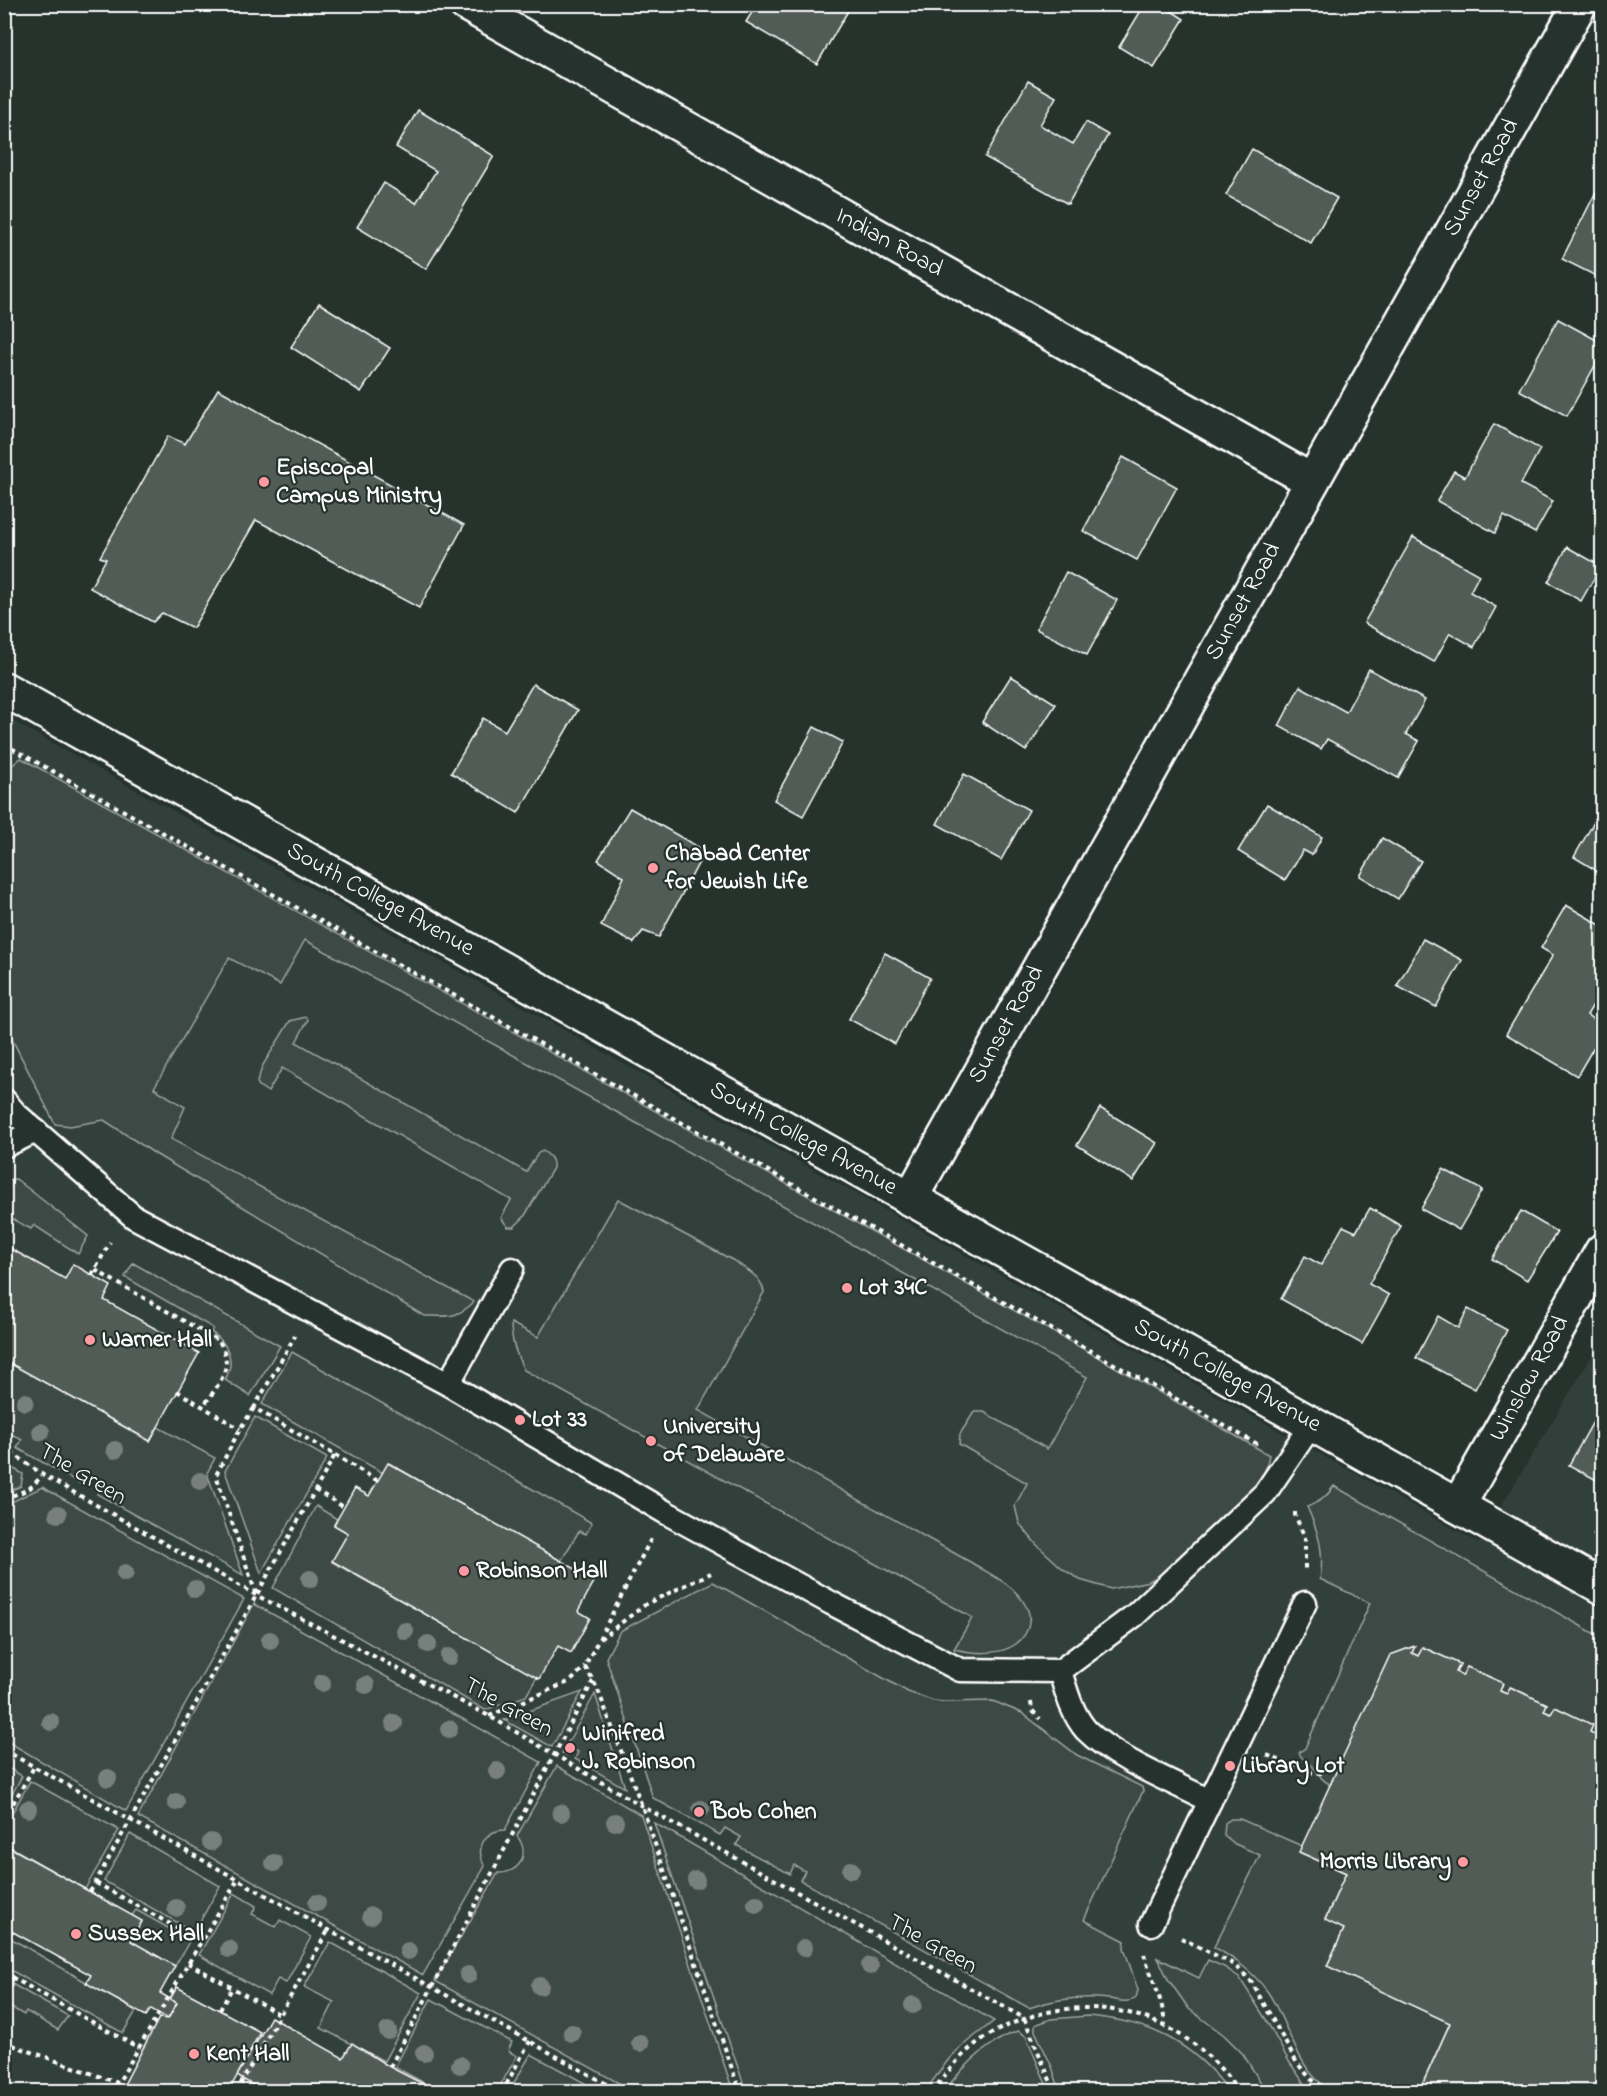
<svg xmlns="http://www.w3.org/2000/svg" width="1607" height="2096" font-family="'Indie Flower',sans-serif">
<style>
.built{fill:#333f3a}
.green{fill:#3e4944;stroke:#9ea4a2;stroke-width:1.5}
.building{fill:#515c57;stroke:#fff;stroke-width:1.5}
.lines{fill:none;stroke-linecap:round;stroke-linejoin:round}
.service-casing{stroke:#fff;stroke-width:27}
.minor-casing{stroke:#fff;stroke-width:38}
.primary-casing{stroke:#fff;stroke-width:38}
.path{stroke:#fff;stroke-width:4;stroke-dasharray:4.5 4.5;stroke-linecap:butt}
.service{stroke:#26332d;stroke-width:22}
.minor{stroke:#26332d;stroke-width:33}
.primary{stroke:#26332d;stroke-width:33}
.tree{fill:#78807d}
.poi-dot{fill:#ff9aa2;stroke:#26332d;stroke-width:2}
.labels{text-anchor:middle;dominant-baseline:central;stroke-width:4.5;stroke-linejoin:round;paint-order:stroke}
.street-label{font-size:24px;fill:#fff;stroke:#26332d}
.poi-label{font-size:24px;font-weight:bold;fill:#fff;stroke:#26332d;text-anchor:start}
</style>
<rect width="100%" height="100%" fill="#26332d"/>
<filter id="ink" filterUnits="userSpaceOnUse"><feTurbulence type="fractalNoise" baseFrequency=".0167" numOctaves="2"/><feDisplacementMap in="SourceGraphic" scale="12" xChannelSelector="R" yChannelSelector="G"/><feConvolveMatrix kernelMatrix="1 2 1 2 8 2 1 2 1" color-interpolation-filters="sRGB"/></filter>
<g filter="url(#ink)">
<polygon class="built" points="4,716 1479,1543 1602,1339 1602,2091 5,2091"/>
<g class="green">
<path d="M 21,758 L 1103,1360 L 1269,1455 L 1267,1465 L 1259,1485 L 1175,1567 L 1149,1581 L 1111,1589 L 1080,1580 L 1063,1569 L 1036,1544 L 1019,1523 L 1015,1506 L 1027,1483 L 959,1444 L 960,1434 L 974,1412 L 984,1412 L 1047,1449 L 1087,1377 L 658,1135 L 305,940 L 280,985 L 229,958 L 154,1088 L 185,1107 L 171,1139 L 474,1302 C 456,1319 448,1316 424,1316 L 157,1155 L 104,1120 L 70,1126 L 55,1124 L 5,1025 L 4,772 Z"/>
<path d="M 306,1017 L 308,1020 L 296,1042 L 526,1172 L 538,1153 L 543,1151 C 550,1156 554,1159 553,1168 L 524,1217 L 514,1227 L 508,1227 L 501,1218 L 511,1200 L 282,1068 L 268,1092 L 259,1086 L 257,1082 L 263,1065 L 290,1021 Z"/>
<polygon points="16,1179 88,1236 78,1254 34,1225 31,1229 5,1215 5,1180"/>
<path d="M 618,1199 L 736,1262 C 748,1271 761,1276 764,1292 L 698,1410 L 972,1563 C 991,1575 1015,1585 1026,1606 C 1030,1613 1030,1621 1028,1628 C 1017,1657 979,1655 954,1649 L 972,1618 L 966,1614 L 524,1370 C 516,1354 511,1341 511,1323 L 538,1337 Z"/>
<path d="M 133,1263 L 280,1346 L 250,1396 L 225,1380 C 236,1361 228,1343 211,1332 L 213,1328 L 125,1277 Z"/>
<polygon points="292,1352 592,1523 586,1534 579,1531 561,1561 389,1463 383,1473 262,1404"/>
<polygon points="5,1360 149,1441 158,1427 215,1458 207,1473 243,1575 97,1494 104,1482 88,1473 81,1484 17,1448 22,1440 5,1430"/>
<polygon points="255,1417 327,1458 261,1573 225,1471"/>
<polygon points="5,1464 23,1474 21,1486 5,1493"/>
<path d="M 1334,1486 L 1602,1638 L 1602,1729 L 1600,1728 L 1596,1735 L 1590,1732 L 1592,1725 L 1555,1707 L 1551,1714 L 1544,1711 L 1547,1704 L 1511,1687 L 1507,1694 L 1500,1691 L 1503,1683 L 1467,1667 L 1462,1676 L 1456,1672 L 1460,1664 L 1423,1647 L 1418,1656 L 1412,1653 L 1414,1646 L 1390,1655 L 1330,1787 L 1328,1783 C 1318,1778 1321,1774 1314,1768 C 1308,1762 1303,1761 1299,1753 L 1305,1748 L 1370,1603 L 1320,1579 C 1325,1552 1318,1531 1307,1507 C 1319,1502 1327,1497 1334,1486 Z"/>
<polygon points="42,1487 244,1599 126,1811 5,1740 5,1505"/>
<polygon points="316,1506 337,1519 334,1525 348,1533 332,1562 537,1677 526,1696 485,1710 273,1588"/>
<path d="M 713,1582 L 908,1692 L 934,1701 L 945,1702 L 993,1701 L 1022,1713 L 1077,1755 L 1142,1787 L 1143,1791 L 1084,1920 L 1125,1941 L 1124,1948 L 1138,1990 L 1136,1998 C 1128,2004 1118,2000 1109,1999 C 1082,1996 1054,1999 1029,2008 L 800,1880 L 805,1871 L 794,1865 L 790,1874 L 736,1845 L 741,1837 L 725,1828 L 720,1835 L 653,1798 L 606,1658 L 620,1631 Z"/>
<path d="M 254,1604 L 541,1762 L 505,1830 C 485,1830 474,1848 485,1866 L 423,1975 L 138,1817 Z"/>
<polygon points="582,1692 552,1747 504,1720"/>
<polygon points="595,1694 625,1788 575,1759 578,1752 572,1749 567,1755 562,1753"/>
<polygon points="5,1766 22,1776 5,1807"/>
<path d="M 557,1766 L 641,1815 L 733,2091 L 633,2091 L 435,1981 L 498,1873 C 519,1874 531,1854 517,1836 Z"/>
<polygon points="30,1781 119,1830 85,1889 5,1844 5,1826"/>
<path d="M 1231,1819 L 1240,1819 L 1302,1846 L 1346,1873 L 1325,1919 L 1344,1929 L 1327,1966 L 1450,2023 L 1419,2091 C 1399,2091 1379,2091 1359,2091 C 1352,2091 1342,2093 1336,2091 C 1299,2081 1287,2018 1267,1991 C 1252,1971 1235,1959 1214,1947 L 1260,1855 L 1235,1844 L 1224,1835 L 1225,1823 Z"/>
<polygon points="654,1823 676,1835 994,2021 962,2046 949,2059 925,2091 746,2091"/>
<polygon points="130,1834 220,1886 194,1932 104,1881"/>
<polygon points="234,1893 256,1906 252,1914 276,1927 280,1920 311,1937 286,1983 278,1979 269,1995 199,1955"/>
<polygon points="136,1910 190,1940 175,1966 131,1941 142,1922 132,1915"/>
<polygon points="5,1935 136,2011 123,2033 5,1967"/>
<polygon points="330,1942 421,1993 384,2061 321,2028 334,2002 304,1987"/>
<polygon points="1158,1958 1199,1978 1208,1960 1224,1967 1239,1977 1265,2018 1290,2063 1304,2083 1316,2091 1266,2091 1243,2054 1224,2035 1189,2009 1168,1979"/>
<polygon points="5,1980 68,2016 58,2030 26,2011 24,2015 5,2004"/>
<polygon points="431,1999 512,2042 508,2051 517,2056 497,2091 439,2091 395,2067"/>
<path d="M 1088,2016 C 1149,2021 1192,2042 1229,2091 L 1060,2091 L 1052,2067 L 1035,2031 L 1035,2025 L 1051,2019 Z"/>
<path d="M 1018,2031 L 1026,2036 L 1049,2091 L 944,2091 C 963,2067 988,2041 1018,2031 Z"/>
<polygon points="531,2054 594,2088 592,2091 509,2091"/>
</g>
<g class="building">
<polygon points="757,4 852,4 817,64 746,22"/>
<polygon points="1145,4 1161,4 1184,19 1154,68 1119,47"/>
<polygon points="1410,4 1429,4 1425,13"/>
<polygon points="1028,81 1056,97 1040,125 1073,144 1086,122 1108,135 1068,204 985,157"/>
<polygon points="418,110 494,156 426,269 357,227 384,183 416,203 436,171 396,147"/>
<polygon points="1252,149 1337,198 1311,243 1226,195"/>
<polygon points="1602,180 1602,279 1562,259"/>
<polygon points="319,303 390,348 361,392 291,347"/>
<polygon points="1558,319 1602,343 1602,353 1567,416 1519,390"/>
<polygon points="218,389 464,525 419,608 256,520 193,628 162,613 153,622 90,588 106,559 100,557 168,436 185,444"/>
<polygon points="1494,424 1540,449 1521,484 1553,501 1535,533 1504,516 1495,533 1437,501 1454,471 1465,477"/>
<polygon points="1123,457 1177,487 1137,560 1083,531"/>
<polygon points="1413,537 1479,575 1470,592 1496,607 1474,647 1450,633 1434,662 1364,623"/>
<polygon points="1567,547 1601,566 1581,601 1548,582"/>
<polygon points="1066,572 1117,600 1087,655 1036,629"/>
<polygon points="1369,669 1425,700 1406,734 1419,741 1398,778 1327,739 1321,749 1279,726 1300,686 1346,712"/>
<polygon points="1011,676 1056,704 1026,751 982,722"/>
<polygon points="533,684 578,710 518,813 451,773 483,718 505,731"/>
<polygon points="814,727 843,742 803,816 774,800"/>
<polygon points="964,774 1029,810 1001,860 937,824"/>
<polygon points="1267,804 1322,837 1312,855 1303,850 1285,880 1238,851"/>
<polygon points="630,808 705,851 659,937 643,931 634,943 601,926 624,877 598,860"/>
<polygon points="1598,815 1602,818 1602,874 1574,857"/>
<polygon points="1382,838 1421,861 1398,899 1360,876"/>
<polygon points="1566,905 1602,926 1602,990 1587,1015 1602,1025 1602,1033 1577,1076 1506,1034 1553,955 1541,948"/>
<polygon points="1423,939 1462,960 1436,1007 1397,986"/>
<polygon points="885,953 930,978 895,1044 849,1019"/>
<polygon points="1100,1108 1157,1143 1133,1181 1077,1145"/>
<polygon points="1443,1169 1482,1190 1459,1230 1421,1209"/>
<polygon points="1370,1208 1401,1226 1369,1284 1389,1295 1362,1344 1281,1299 1305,1256 1321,1265 1343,1226 1356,1232"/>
<polygon points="1521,1211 1557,1232 1527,1280 1492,1259"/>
<polygon points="4,1245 65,1279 73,1264 111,1286 104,1300 199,1353 150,1441 4,1360"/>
<polygon points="1468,1309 1507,1330 1475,1389 1416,1358 1438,1316 1458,1328"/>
<polygon points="1598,1413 1602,1415 1602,1483 1569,1465"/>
<polygon points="388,1463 595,1580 578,1611 590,1618 571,1653 558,1646 539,1679 332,1561 348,1533 334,1525 355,1488 369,1496"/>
<polygon points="1415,1646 1412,1653 1418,1656 1422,1647 1460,1664 1456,1672 1462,1676 1467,1667 1503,1683 1500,1691 1507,1694 1510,1687 1547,1704 1544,1711 1551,1714 1555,1707 1593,1725 1590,1732 1596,1735 1600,1728 1602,1729 1602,2092 1419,2092 1450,2023 1327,1966 1344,1929 1325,1920 1346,1873 1299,1852 1390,1655"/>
<polygon points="4,1844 142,1921 131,1941 175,1966 160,1993 177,2003 168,2019 151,2009 146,2016 86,1983 91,1975 4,1927"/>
<polygon points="177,1987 260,2032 237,2076 228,2092 120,2092 159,2018 168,2019 177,2003 170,1999"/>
<polygon points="271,2017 343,2058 352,2043 390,2067 439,2092 265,2092 237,2076"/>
</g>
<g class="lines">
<g class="service-casing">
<g id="service">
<polyline points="4,1100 16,1114 134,1217 448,1384 665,1512 831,1603 960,1670 1060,1671 1135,1615 1265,1493 1312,1424"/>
<polyline points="4,1146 36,1131"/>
<polyline points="448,1384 512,1269"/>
<path d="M 1060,1671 C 1066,1691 1072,1714 1086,1730 C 1115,1759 1173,1782 1210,1801"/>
<polyline points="1151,1924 1305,1603"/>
</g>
</g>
<g class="minor-casing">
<g id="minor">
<polyline points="466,4 1312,481"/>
<polyline points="910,1199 1580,4"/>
<polyline points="1458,1506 1602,1251"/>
</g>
</g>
<g class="primary-casing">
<polyline id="primary" points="4,689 1602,1587"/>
</g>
<g class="path">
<polyline points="4,744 1259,1445"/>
<path d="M 95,1270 L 219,1341 C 236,1368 218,1384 203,1407"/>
<polyline points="92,1275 110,1242"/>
<polyline points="177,1391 240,1429"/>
<polyline points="254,1408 240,1429 216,1475 256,1594"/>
<polyline points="4,1447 43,1475 256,1595 489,1716 642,1806 1024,2018 1055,2092"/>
<polyline points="335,1455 378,1481"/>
<polyline points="315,1490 344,1507"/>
<polyline points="4,1499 29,1489 43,1475"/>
<polyline points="1295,1512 1295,1515 1305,1538 1305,1573"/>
<polyline points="1594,1536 1602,1521"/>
<polyline points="651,1539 585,1666 598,1690 642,1806 740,2092"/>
<polyline points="600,1639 646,1604 711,1573"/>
<polyline points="1031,1702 1032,1710 1040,1719"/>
<polyline points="489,1716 571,1681 585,1666"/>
<polyline points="4,1750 621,2092"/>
<polyline points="1267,1755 1306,1772 1322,1773"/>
<polyline points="4,1819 34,1767"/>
<polyline points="96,1883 201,1941"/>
<polyline points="90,1892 335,1455 254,1408 295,1336"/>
<polyline points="1181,1938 1235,1965 1251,1981 1297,2063 1311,2079 1330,2092"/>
<path d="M 1144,1954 C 1151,1977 1163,2000 1165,2025"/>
<polyline points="188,1963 279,2014"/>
<polyline points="4,1973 139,2048"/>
<polyline points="220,2010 232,1988"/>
<polyline points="4,2042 118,2083 238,1879"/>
<polyline points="390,2067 593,1681"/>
<polyline points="236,2092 329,1929"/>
<polyline points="502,2092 530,2041"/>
<path d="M 932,2092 C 948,2071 964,2050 986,2037 C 1075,1983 1181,2006 1239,2092"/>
</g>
<use href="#service" class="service"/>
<use href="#minor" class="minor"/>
<use href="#primary" class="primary"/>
</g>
<g class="tree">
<circle cx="25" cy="1402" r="9"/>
<circle cx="41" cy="1432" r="9"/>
<circle cx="115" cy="1450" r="9"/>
<circle cx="200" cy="1481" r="9"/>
<circle cx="58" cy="1514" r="9"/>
<circle cx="125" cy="1573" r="9"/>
<circle cx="310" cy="1579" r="9"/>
<circle cx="195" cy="1589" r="9"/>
<circle cx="405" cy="1631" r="9"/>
<circle cx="270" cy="1640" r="9"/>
<circle cx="428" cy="1644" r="9"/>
<circle cx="449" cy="1657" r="9"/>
<circle cx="322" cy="1683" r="9"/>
<circle cx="366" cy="1685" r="9"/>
<circle cx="51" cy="1722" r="9"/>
<circle cx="394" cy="1723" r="9"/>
<circle cx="449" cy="1729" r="9"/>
<circle cx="497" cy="1771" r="9"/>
<circle cx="108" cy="1778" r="9"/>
<circle cx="176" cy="1802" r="9"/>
<circle cx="28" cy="1809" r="9"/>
<circle cx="701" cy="1809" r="9"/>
<circle cx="561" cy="1813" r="9"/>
<circle cx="615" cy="1822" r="9"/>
<circle cx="211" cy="1842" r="9"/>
<circle cx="274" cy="1863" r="9"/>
<circle cx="851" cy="1870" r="9"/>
<circle cx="696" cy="1880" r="9"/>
<circle cx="317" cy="1903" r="9"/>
<circle cx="756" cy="1904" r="9"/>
<circle cx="176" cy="1908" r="9"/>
<circle cx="371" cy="1916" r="9"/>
<circle cx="804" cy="1948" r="9"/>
<circle cx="229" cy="1949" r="9"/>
<circle cx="408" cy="1951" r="9"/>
<circle cx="870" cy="1966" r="9"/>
<circle cx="468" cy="1975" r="9"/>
<circle cx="540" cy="1986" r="9"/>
<circle cx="913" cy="2005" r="9"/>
<circle cx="388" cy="2031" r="9"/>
<circle cx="572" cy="2033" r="9"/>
<circle cx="640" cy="2043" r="9"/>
<circle cx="424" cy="2053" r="9"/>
<circle cx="460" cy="2065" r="9"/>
</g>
</g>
<g class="poi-dot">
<circle cx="264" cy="482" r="6"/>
<circle cx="653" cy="868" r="6"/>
<circle cx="847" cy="1288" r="6"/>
<circle cx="90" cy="1340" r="6"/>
<circle cx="520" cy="1420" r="6"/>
<circle cx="651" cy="1441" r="6"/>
<circle cx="464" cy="1571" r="6"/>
<circle cx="570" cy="1748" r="6"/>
<circle cx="1230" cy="1766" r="6"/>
<circle cx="699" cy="1812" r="6"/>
<circle cx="1463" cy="1862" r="6"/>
<circle cx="76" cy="1934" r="6"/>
<circle cx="194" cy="2054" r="6"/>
</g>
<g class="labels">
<g class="street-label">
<text transform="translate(1482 178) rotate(-61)">Sunset Road</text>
<text transform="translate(889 243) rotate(29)">Indian Road</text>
<text transform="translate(1244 602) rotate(-61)">Sunset Road</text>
<text transform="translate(380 900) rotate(29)">South College Avenue</text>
<text transform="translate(1007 1025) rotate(-61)">Sunset Road</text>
<text transform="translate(803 1139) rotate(29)">South College Avenue</text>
<text transform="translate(1227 1376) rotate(29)">South College Avenue</text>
<text transform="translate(1530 1379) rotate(-61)">Winslow Road</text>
<text transform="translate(82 1475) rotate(31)">The Green</text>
<text transform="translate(508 1708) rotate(29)">The Green</text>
<text transform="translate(932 1945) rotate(29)">The Green</text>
</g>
<g class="poi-label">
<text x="276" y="468">Episcopal<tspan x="276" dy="28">Campus Ministry</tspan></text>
<text x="665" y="854">Chabad Center<tspan x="665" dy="28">for Jewish Life</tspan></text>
<text x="859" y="1288">Lot 34C</text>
<text x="102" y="1340">Warner Hall</text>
<text x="532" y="1420">Lot 33</text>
<text x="663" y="1427">University<tspan x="663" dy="28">of Delaware</tspan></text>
<text x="476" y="1571">Robinson Hall</text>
<text x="582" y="1734">Winifred<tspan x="582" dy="28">J. Robinson</tspan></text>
<text x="1242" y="1766">Library Lot</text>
<text x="711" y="1812">Bob Cohen</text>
<text x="1451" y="1862" text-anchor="end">Morris Library</text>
<text x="88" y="1934">Sussex Hall</text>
<text x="206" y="2054">Kent Hall</text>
</g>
</g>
<rect width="1607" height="2096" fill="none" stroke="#26332d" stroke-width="24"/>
<rect x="12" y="12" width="1583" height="2072" fill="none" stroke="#fff" stroke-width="2" filter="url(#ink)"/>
</svg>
